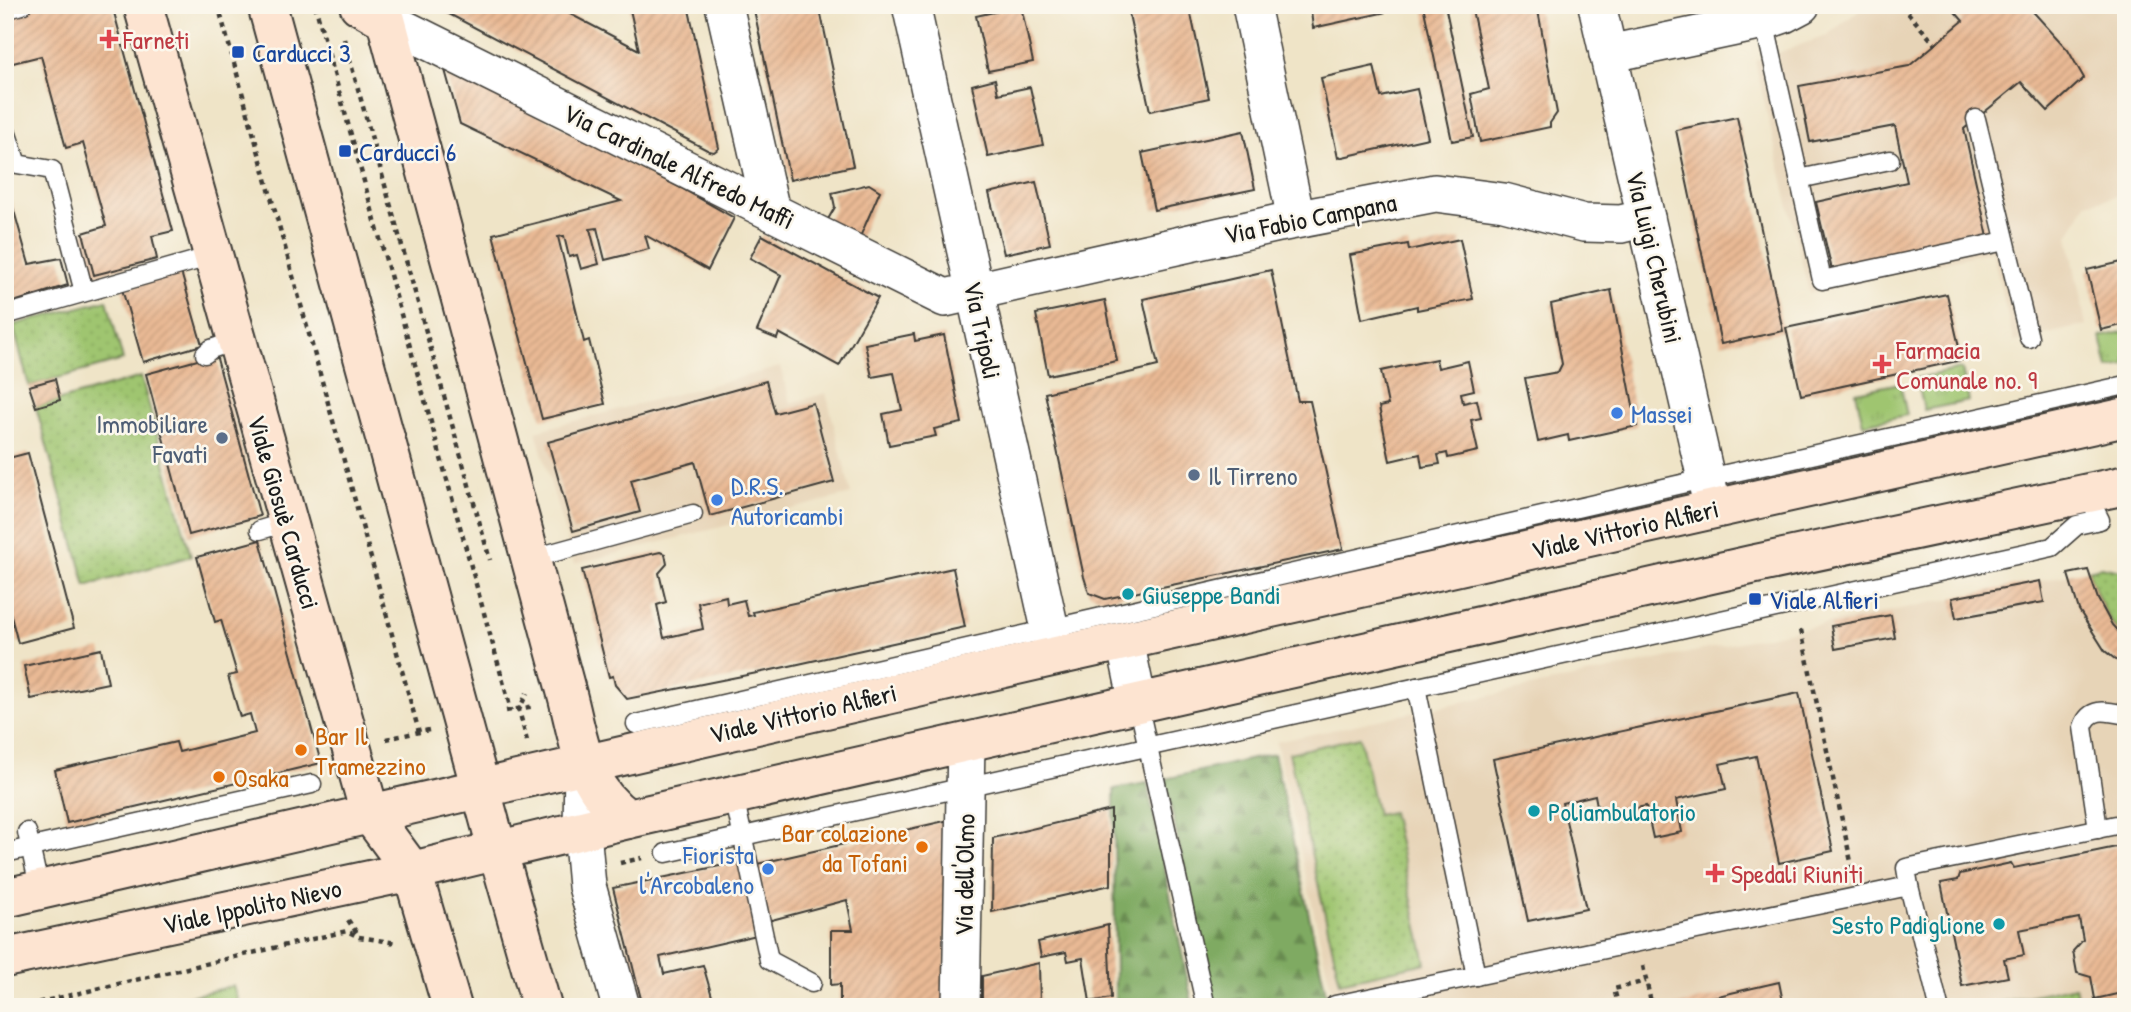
<svg xmlns="http://www.w3.org/2000/svg" width="2131" height="1012" font-family="'Patrick Hand',sans-serif">
<style>
.built{fill:#e7d4b7}
.grass{fill:url(#grass-tufts);stroke:#5e7046;stroke-width:2}
.forest{fill:url(#forest-firs);stroke:#4e633f;stroke-width:2}
.park{fill:url(#park-dots);stroke:#5e7046;stroke-width:2}
.pitch{fill:#9fc570;stroke:#5e7046;stroke-width:2}
.building{fill:url(#building-hatch)}
.lines{fill:none;stroke-linecap:round;stroke-linejoin:round}
.lane-casing{stroke:#3c3a36;stroke-width:21}
.street-casing{stroke:#3c3a36;stroke-width:40}
.secondary-casing{stroke:#3c3a36;stroke-width:42}
.path{stroke:#3c3a36;stroke-width:4.5;stroke-dasharray:5 5;stroke-linecap:butt}
.lane{stroke:#fff;stroke-width:18}
.street{stroke:#fff;stroke-width:37}
.secondary{stroke:#fde4d1;stroke-width:38}
.health-dot{fill:#e0444e;stroke:#fbf7ec;stroke-width:2.5}
.transit-dot{fill:#1a4fb4;stroke:#fbf7ec;stroke-width:2.5}
.shop-dot{fill:#3f7fe0;stroke:#fbf7ec;stroke-width:2.5}
.service-dot{fill:#5c6f8a;stroke:#fbf7ec;stroke-width:2.5}
.culture-dot{fill:#0f9aa8;stroke:#fbf7ec;stroke-width:2.5}
.food-dot{fill:#e8710a;stroke:#fbf7ec;stroke-width:2.5}
.labels{text-anchor:middle;dominant-baseline:central;stroke-width:5;stroke-linejoin:round;paint-order:stroke}
.health-label{font-size:26px;fill:#be3a42;stroke:#fbf7ec;text-anchor:start}
.transit-label{font-size:26px;fill:#164399;stroke:#fbf7ec;text-anchor:start}
.street-label{font-size:26px;fill:#1c1c1c;stroke:#fbf7ec}
.shop-label{font-size:26px;fill:#366cbe;stroke:#fbf7ec;text-anchor:start}
.service-label{font-size:26px;fill:#4e5e75;stroke:#fbf7ec;text-anchor:end}
.culture-label{font-size:26px;fill:#0d838f;stroke:#fbf7ec;text-anchor:start}
.food-label{font-size:26px;fill:#c56008;stroke:#fbf7ec;text-anchor:start}
</style>
<defs>
<pattern id="grass-tufts" width="24" height="20" patternUnits="userSpaceOnUse" patternTransform="scale(1.75)"><rect width="24" height="20" fill="#9fc570"/><path d="M3 7l-1-3M5 7V3M7 7l1-3M15 17l-1-3M17 17v-4M19 17l1-3" fill="none" stroke="#88a960"/></pattern>
<pattern id="forest-firs" width="22" height="20" patternUnits="userSpaceOnUse" patternTransform="scale(1.75)"><rect width="22" height="20" fill="#7faa62"/><path d="M5 1l3.5 6h-7zM16 11l3.5 6h-7z" fill="#678a50"/></pattern>
<pattern id="park-dots" width="8" height="8" patternUnits="userSpaceOnUse" patternTransform="scale(1.75)"><rect width="8" height="8" fill="#9fc570"/><path d="M2 2h.1M6 6h.1" fill="none" stroke="#88a960" stroke-width="1.8" stroke-linecap="round"/></pattern>
<pattern id="building-hatch" width="6" height="6" patternUnits="userSpaceOnUse" patternTransform="scale(1.75)"><rect width="6" height="6" fill="#e9b994"/><path d="M-1 1l2-2M0 6l6-6M5 7l2-2" fill="none" stroke="#c79e7f"/></pattern>
</defs>
<rect width="100%" height="100%" fill="#fbf7ec"/>
<filter id="ink" filterUnits="userSpaceOnUse"><feTurbulence type="fractalNoise" baseFrequency=".0143" numOctaves="2"/><feDisplacementMap in="SourceGraphic" scale="14" xChannelSelector="R" yChannelSelector="G"/><feConvolveMatrix kernelMatrix="1 2 1 2 8 2 1 2 1" color-interpolation-filters="sRGB"/></filter>
<filter id="wash" filterUnits="userSpaceOnUse"><feTurbulence type="fractalNoise" baseFrequency=".00686" numOctaves="4" result="noise"/><feDisplacementMap in="SourceGraphic" scale="28" xChannelSelector="R" yChannelSelector="G"/><feGaussianBlur stdDeviation="1.57" result="paint"/><feColorMatrix in="noise" values="0 0 0 0 0 0 0 0 0 0 0 0 0 0 0 0 0 1.4 0 .05"/><feComposite in="paint" operator="in"/></filter>
<g filter="url(#wash)">
<rect width="100%" height="100%" fill="#efe4c7"/>
<g class="built">
<polygon points="1866,5 2124,5 2126,194 2086,203 2068,236 2086,325 2014,342 1992,251 1809,293 1755,61 1826,36"/>
<polygon points="780,367 791,403 826,393 851,494 574,564 536,431"/>
<polygon points="2088,570 2098,599 2112,625 2126,640 2126,1007 1335,1007 1276,742 1800,629 2040,581"/>
</g>
<g class="grass">
<polygon points="2126,331 2126,365 2108,368 2101,337"/>
<polygon points="1962,369 1969,401 1924,410 1917,378"/>
<polygon points="1900,383 1907,415 1863,424 1856,392"/>
</g>
<g class="forest">
<polygon points="1274,754 1329,1007 1243,1007 1241,999 1213,1006 1165,779"/>
<polygon points="1147,783 1193,1007 1115,1007 1114,789"/>
</g>
<g class="park">
<polygon points="107,300 123,360 29,386 13,325"/>
<polygon points="141,377 191,556 86,586 36,407"/>
<path d="M 2101,567 L 2126,572 L 2126,640 C 2106,620 2097,596 2088,570 Z"/>
<polygon points="1360,737 1377,815 1392,812 1426,963 1340,982 1289,753"/>
<polygon points="2075,986 2079,1007 1986,1007 1986,1005"/>
</g>
<polygon class="pitch" points="233,986 240,1007 144,1007"/>
<g id="blocks">
<g class="building">
<polygon points="5,5 112,5 173,231 152,236 157,259 94,275 83,233 106,226 83,143 66,148 41,56 5,65"/>
<polygon points="432,5 553,5 639,50 629,5 688,5 719,148 714,152 709,151"/>
<polygon points="753,5 819,5 853,166 790,180"/>
<polygon points="1127,5 1189,5 1209,98 1150,111"/>
<polygon points="1304,5 1399,5 1400,9 1313,28 1311,11 1305,12"/>
<polygon points="1423,5 1445,5 1473,137 1452,141"/>
<polygon points="1471,5 1537,5 1557,113 1550,123 1550,127 1480,142 1471,94 1489,89"/>
<polygon points="1949,5 2027,5 2068,50 2084,78 2048,111 2021,82 1964,129 1988,237 1832,270 1816,202 1907,182 1895,126 1810,142 1799,86 1909,66 1963,21"/>
<polygon points="1021,6 1033,62 988,71 976,16"/>
<polygon points="1374,66 1381,97 1417,89 1428,138 1338,158 1321,78"/>
<polygon points="449,69 681,188 734,218 708,270 645,235 649,249 605,260 597,228 590,229 599,264 581,269 577,255 569,257 564,236 558,237 584,342 589,340 605,404 542,419 493,234 621,201 460,124 445,70"/>
<polygon points="995,79 998,94 1030,87 1043,145 988,157 972,85"/>
<polygon points="1737,117 1783,331 1721,344 1676,130"/>
<polygon points="1243,131 1255,189 1154,210 1142,153"/>
<polygon points="5,179 29,264 61,258 68,285 7,304"/>
<polygon points="1036,182 1050,244 1004,254 989,193"/>
<polygon points="869,184 880,191 860,237 827,221 835,207 832,193"/>
<polygon points="762,235 878,298 839,366 779,333 777,339 757,331 781,275 750,258"/>
<polygon points="1460,239 1473,299 1417,310 1417,306 1362,319 1350,255 1408,244 1409,250"/>
<polygon points="2126,261 2126,324 2101,330 2087,270"/>
<polygon points="1271,270 1298,401 1310,401 1343,549 1105,599 1089,593 1084,577 1045,393 1158,366 1143,299"/>
<polygon points="181,272 202,345 143,362 122,289"/>
<polygon points="1611,290 1637,426 1569,441 1568,435 1538,442 1525,378 1558,372 1562,364 1551,304"/>
<polygon points="1947,294 1962,360 1801,395 1786,328"/>
<polygon points="1105,300 1117,361 1048,375 1036,314"/>
<polygon points="914,334 915,341 944,335 962,423 934,429 936,436 889,445 883,414 902,410 894,373 872,377 865,344"/>
<polygon points="216,355 260,516 189,535 146,374"/>
<polygon points="1436,359 1438,368 1468,361 1474,390 1461,393 1463,403 1477,400 1481,418 1471,420 1478,451 1448,458 1447,453 1438,455 1440,464 1422,467 1420,454 1390,461 1379,407 1388,405 1381,371"/>
<polygon points="55,379 60,400 36,407 29,386"/>
<polygon points="766,381 775,413 813,403 834,482 710,516 695,462 631,480 640,512 573,531 548,442"/>
<polygon points="28,453 74,628 18,643 5,593 5,459"/>
<polygon points="260,540 321,763 67,823 55,770 176,742 179,752 255,733 250,714 240,717 228,676 237,674 221,620 215,622 197,557"/>
<polygon points="660,552 665,554 667,564 659,573 666,602 657,605 664,638 703,629 698,603 726,596 727,604 744,600 748,616 754,615 753,612 953,568 965,627 767,671 627,699 615,685 613,676 609,677 582,570"/>
<polygon points="2088,570 2098,599 2112,625 2126,640 2126,668 2105,651 2079,610 2068,574"/>
<polygon points="2040,581 2044,602 1956,618 1952,598"/>
<polygon points="1891,615 1895,638 1835,649 1831,626"/>
<polygon points="101,649 108,683 31,699 24,666"/>
<polygon points="1799,693 1833,851 1779,863 1756,756 1720,764 1726,789 1676,800 1682,832 1653,838 1646,806 1599,816 1595,795 1562,803 1586,909 1528,921 1493,759"/>
<polygon points="1111,810 1111,885 992,912 993,838"/>
<polygon points="949,820 945,1007 840,1007 840,984 831,985 831,930 853,930 847,900 768,921 757,864"/>
<polygon points="2126,845 2126,992 2095,999 2091,977 2077,973 2073,951 2083,940 2079,918 2019,930 2024,955 2004,959 2008,977 1962,986 1941,883 1958,880 1960,874 2011,863 2014,868"/>
<polygon points="739,862 757,935 660,957 664,974 703,965 715,1007 643,1007 613,888"/>
<polygon points="1108,925 1111,998 1090,1002 1083,958 1068,961 1066,952 1041,957 1038,942"/>
<polygon points="1039,963 1040,1007 982,1007 982,976"/>
<polygon points="1779,982 1784,1007 1674,1007 1674,1006"/>
</g>
</g>
</g>
<g filter="url(#ink)">
<use href="#blocks" fill-opacity="0" stroke="#3c3a36" stroke-width="2"/>
<g class="lines">
<g class="lane-casing">
<g id="lane">
<polyline points="5,10 22,5"/>
<polyline points="1764,21 1822,280 2005,241"/>
<polyline points="1976,119 2029,338"/>
<polyline points="5,128 17,164 52,170 84,292"/>
<polyline points="1799,179 1890,160"/>
<polyline points="5,315 212,256"/>
<polyline points="205,354 211,349 235,341"/>
<polyline points="260,530 287,522"/>
<polyline points="530,559 693,514"/>
<polyline points="1416,687 1476,976"/>
<polyline points="1138,703 1206,1007"/>
<polyline points="636,724 1677,485 2126,385"/>
<polyline points="734,796 769,960 812,983"/>
<path d="M 2098,829 L 2083,727 C 2090,706 2107,711 2126,715"/>
<polyline points="27,832 40,891"/>
<polyline points="5,853 312,784"/>
<polyline points="666,853 2052,547 2077,525 2100,520 2087,494"/>
<polyline points="1909,886 1906,868 2126,823"/>
<polyline points="1335,1005 1909,886 1939,1007"/>
</g>
</g>
<g class="street-casing">
<g id="street">
<polyline points="382,5 386,20 945,298 1279,223 1435,193 1504,202 1584,223 1621,224 1646,218"/>
<polyline points="724,5 771,211"/>
<polyline points="911,5 1056,656"/>
<polyline points="1251,5 1296,219"/>
<polyline points="1597,5 1713,509"/>
<polyline points="1608,54 1764,21 1784,14 1801,5"/>
<polyline points="1125,641 1138,703"/>
<polyline points="583,763 582,831 587,886 621,1007"/>
<polyline points="961,1007 966,742"/>
</g>
</g>
<g class="secondary-casing">
<g id="secondary">
<polyline points="143,5 370,814 412,871 452,1007"/>
<polyline points="267,5 498,852 542,1007"/>
<path d="M 359,5 L 386,20 L 568,698 C 580,746 584,788 628,819"/>
<polyline points="5,898 1056,656 2126,417"/>
<polyline points="5,958 412,871 628,819 1138,703 1751,565 2126,485"/>
</g>
</g>
<g class="path">
<polyline points="218,5 419,732 429,730"/>
<polyline points="315,5 511,710"/>
<polyline points="1901,5 1935,44"/>
<polyline points="344,39 490,560"/>
<polyline points="1801,630 1853,871"/>
<polyline points="506,711 535,706"/>
<polyline points="386,739 419,732"/>
<polyline points="527,741 519,710 527,693"/>
<polyline points="620,863 642,858"/>
<polyline points="348,920 359,936"/>
<polyline points="1643,966 1652,1007"/>
<polyline points="19,1007 347,931 359,937 397,943"/>
<polyline points="1619,1007 1614,989 1646,981"/>
</g>
<use href="#lane" class="lane"/>
<use href="#street" class="street"/>
<use href="#secondary" class="secondary"/>
</g>
</g>
<g class="health-dot">
<path d="M105.5 28.5h7v7h7v7h-7v7h-7v-7h-7v-7h7z"/>
<path d="M1878.5 353.5h7v7h7v7h-7v7h-7v-7h-7v-7h7z"/>
<path d="M1711.5 862.5h7v7h7v7h-7v7h-7v-7h-7v-7h7z"/>
</g>
<g class="transit-dot">
<rect x="231" y="45" width="14" height="14" rx="3.5"/>
<rect x="338" y="144" width="14" height="14" rx="3.5"/>
<rect x="1748" y="592" width="14" height="14" rx="3.5"/>
</g>
<g class="shop-dot">
<circle cx="1617" cy="413" r="7"/>
<circle cx="717" cy="500" r="7"/>
<circle cx="768" cy="869" r="7"/>
</g>
<g class="service-dot">
<circle cx="222" cy="438" r="7"/>
<circle cx="1194" cy="475" r="7"/>
</g>
<g class="culture-dot">
<circle cx="1128" cy="594" r="7"/>
<circle cx="1534" cy="811" r="7"/>
<circle cx="1999" cy="924" r="7"/>
</g>
<g class="food-dot">
<circle cx="301" cy="750" r="7"/>
<circle cx="219" cy="777" r="7"/>
<circle cx="922" cy="847" r="7"/>
</g>
<g class="labels">
<g class="health-label">
<text x="123" y="39">Farneti</text>
<text x="1896" y="349">Farmacia<tspan x="1896" dy="30">Comunale no. 9</tspan></text>
<text x="1731" y="873">Spedali Riuniti</text>
</g>
<g class="transit-label">
<text x="252" y="52">Carducci 3</text>
<text x="359" y="151">Carducci 6</text>
<text x="1769" y="599">Viale Alfieri</text>
</g>
<g class="street-label">
<text transform="translate(679 166) rotate(26)">Via Cardinale Alfredo Maffi</text>
<text transform="translate(1310 218) rotate(-11)">Via Fabio Campana</text>
<text transform="translate(1655 257) rotate(77)">Via Luigi Cherubini</text>
<text transform="translate(983 330) rotate(78)">Via Tripoli</text>
<text transform="translate(284 512) rotate(74)">Viale Giosuè Carducci</text>
<text transform="translate(1625 529) rotate(-13)">Viale Vittorio Alfieri</text>
<text transform="translate(803 713) rotate(-13)">Viale Vittorio Alfieri</text>
<text transform="translate(964 875) rotate(-89)">Via dell'Olmo</text>
<text transform="translate(252 906) rotate(-12)">Viale Ippolito Nievo</text>
</g>
<g class="shop-label">
<text x="1631" y="413">Massei</text>
<text x="731" y="485">D.R.S.<tspan x="731" dy="30">Autoricambi</tspan></text>
<text x="754" y="854" text-anchor="end">Fiorista<tspan x="754" dy="30">l'Arcobaleno</tspan></text>
</g>
<g class="service-label">
<text x="208" y="423">Immobiliare<tspan x="208" dy="30">Favati</tspan></text>
<text x="1208" y="475" text-anchor="start">Il Tirreno</text>
</g>
<g class="culture-label">
<text x="1142" y="594">Giuseppe Bandi</text>
<text x="1548" y="811">Poliambulatorio</text>
<text x="1985" y="924" text-anchor="end">Sesto Padiglione</text>
</g>
<g class="food-label">
<text x="315" y="735">Bar Il<tspan x="315" dy="30">Tramezzino</tspan></text>
<text x="233" y="777">Osaka</text>
<text x="908" y="832" text-anchor="end">Bar colazione<tspan x="908" dy="30">da Tofani</tspan></text>
</g>
</g>
<rect width="2131" height="1012" fill="none" stroke="#fbf7ec" stroke-width="28"/>
</svg>
